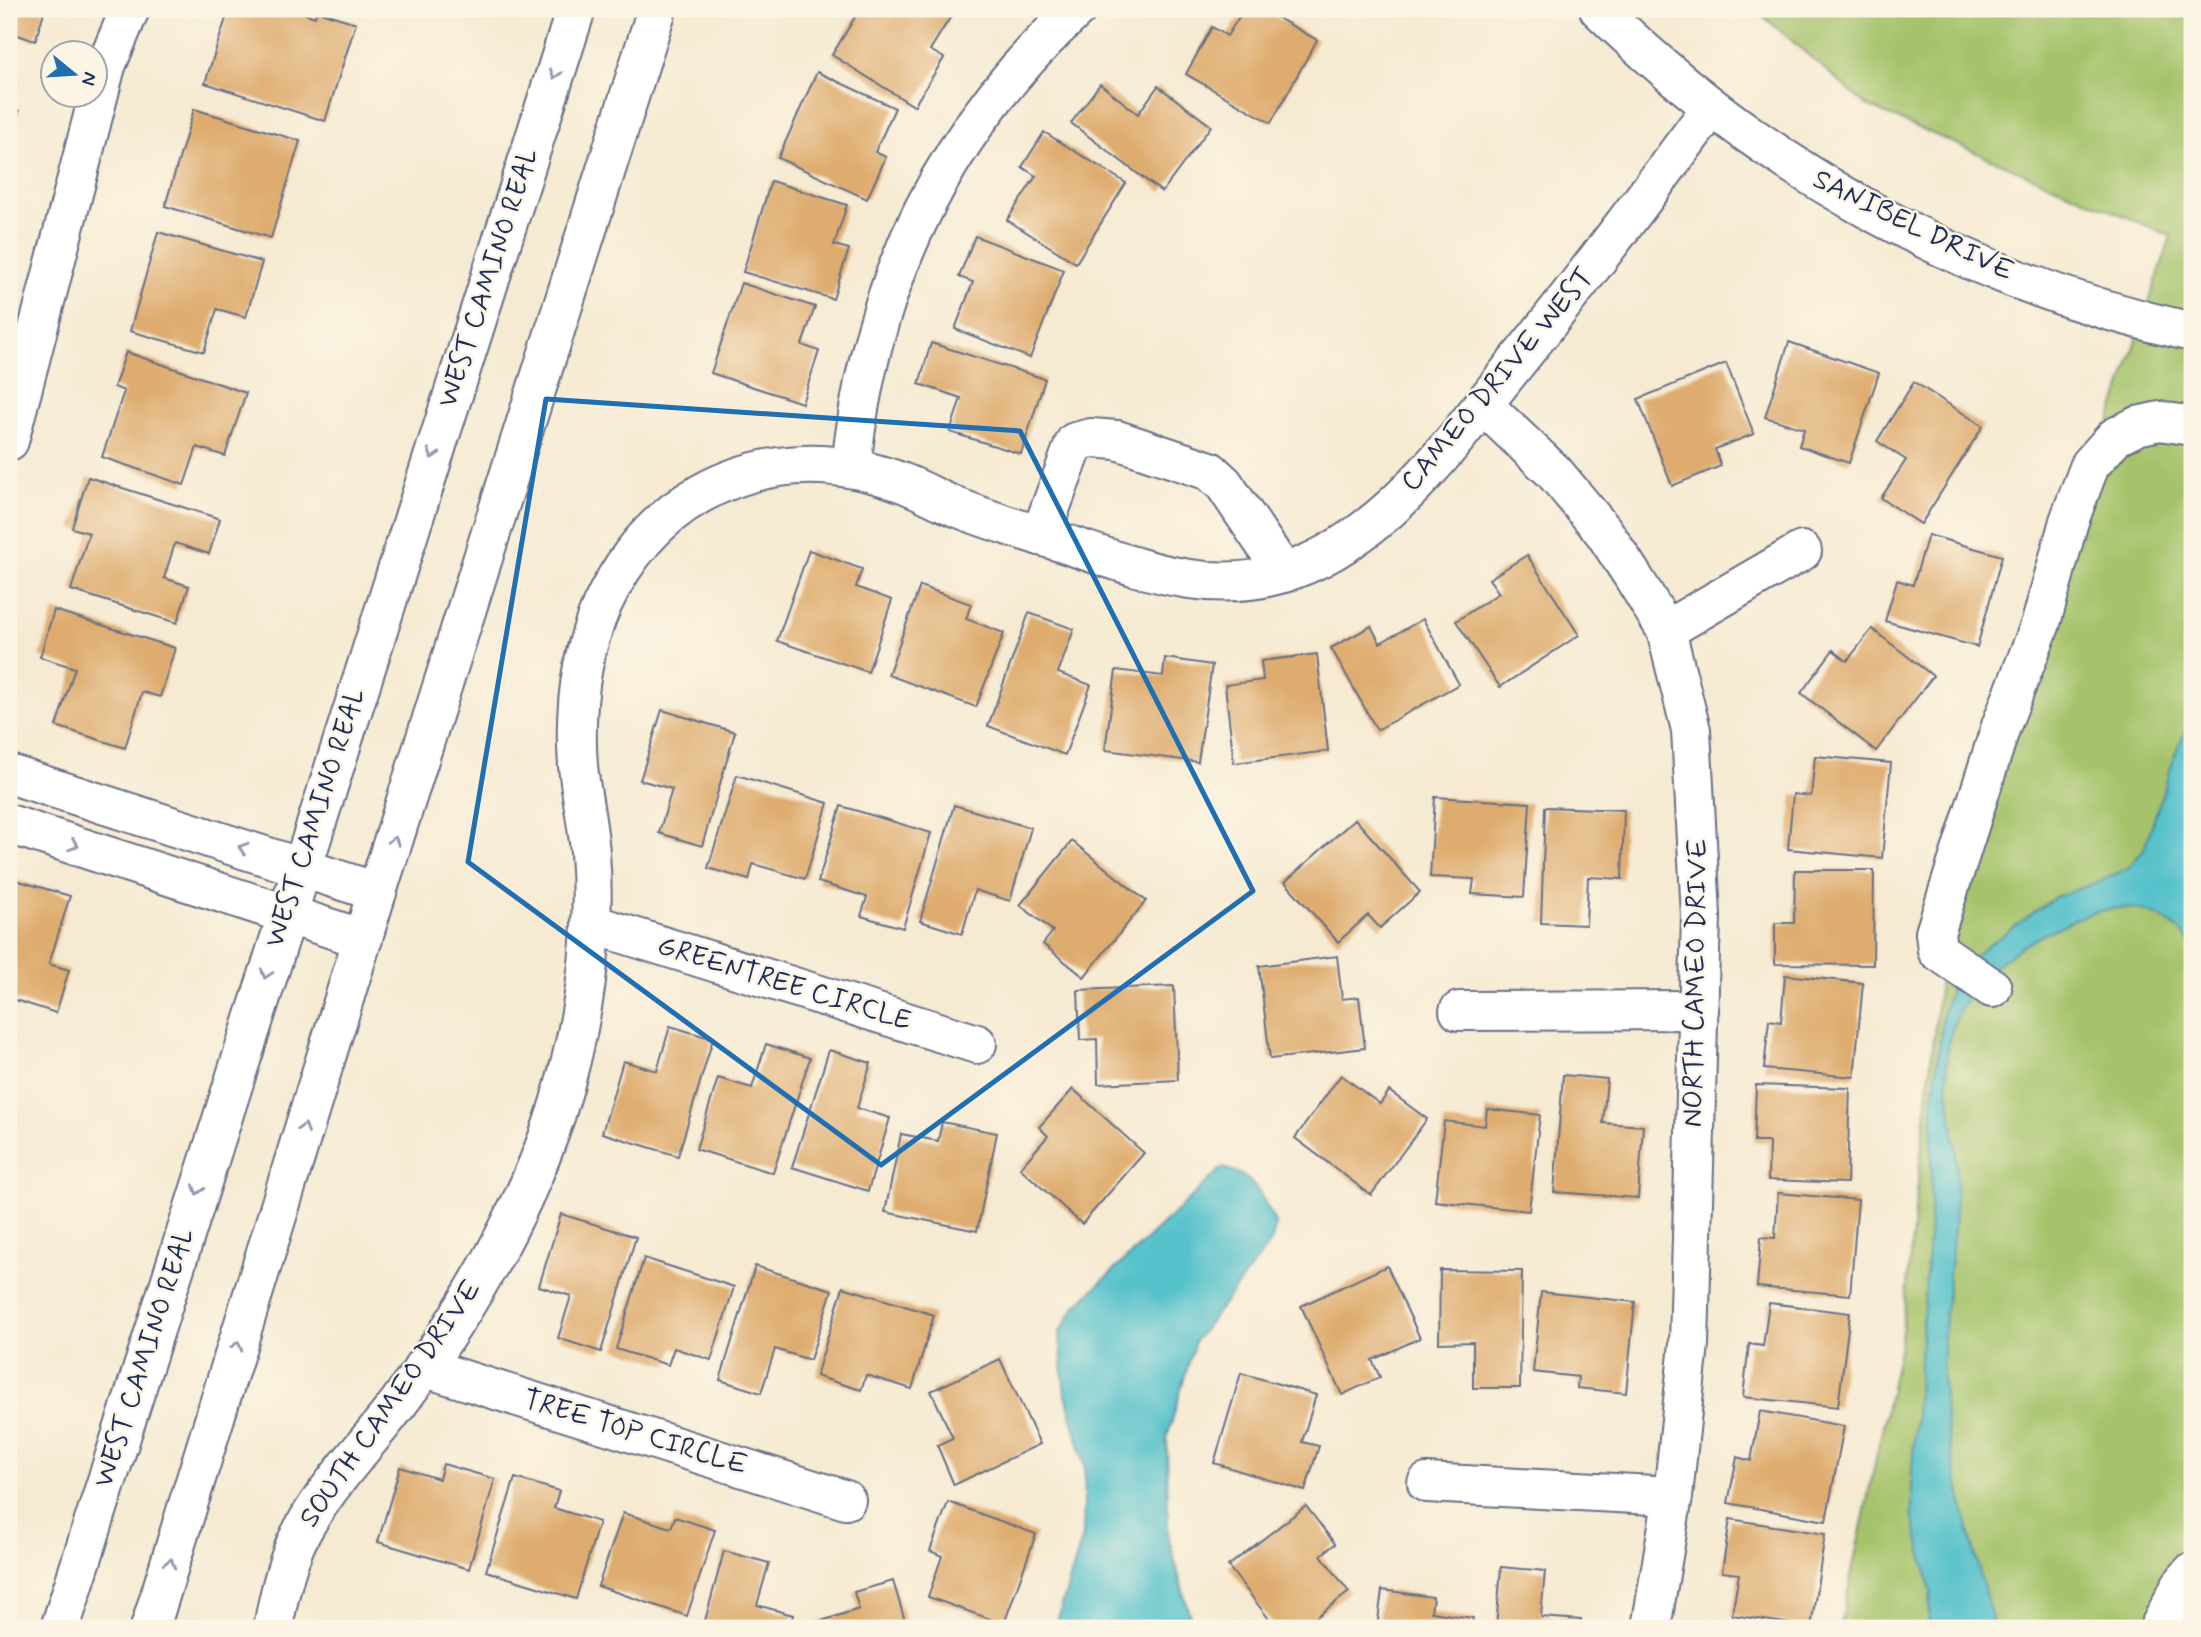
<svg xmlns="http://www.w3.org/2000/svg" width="2201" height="1637" font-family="Mynerve,sans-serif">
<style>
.green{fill:#a5c36a;stroke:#607964;stroke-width:2}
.water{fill:#54c1cb;stroke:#387894;stroke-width:2}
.building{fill:#deac6e}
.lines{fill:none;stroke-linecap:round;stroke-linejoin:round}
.minor-casing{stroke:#687087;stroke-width:42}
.minor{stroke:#fff;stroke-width:38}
.oneway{stroke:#8d97ae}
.marked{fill:none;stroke:#1f6fb2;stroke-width:5;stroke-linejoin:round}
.labels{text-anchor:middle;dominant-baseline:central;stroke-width:5;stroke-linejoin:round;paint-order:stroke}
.street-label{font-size:28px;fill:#1b2f5e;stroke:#fcf5e5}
</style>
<rect width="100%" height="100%" fill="#fcf5e5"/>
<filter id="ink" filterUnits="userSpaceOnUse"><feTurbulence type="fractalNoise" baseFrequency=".0143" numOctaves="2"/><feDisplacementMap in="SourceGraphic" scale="14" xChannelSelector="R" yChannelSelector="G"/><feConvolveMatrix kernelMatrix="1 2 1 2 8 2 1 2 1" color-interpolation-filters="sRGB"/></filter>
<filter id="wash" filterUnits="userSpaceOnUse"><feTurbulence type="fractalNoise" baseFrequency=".00686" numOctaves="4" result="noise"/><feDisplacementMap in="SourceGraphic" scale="28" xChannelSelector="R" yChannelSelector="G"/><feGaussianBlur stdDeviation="1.57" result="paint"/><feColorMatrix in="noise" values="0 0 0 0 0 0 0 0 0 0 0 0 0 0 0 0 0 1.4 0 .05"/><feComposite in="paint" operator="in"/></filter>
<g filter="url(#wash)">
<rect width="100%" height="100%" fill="#f6ead2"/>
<polygon class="green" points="1755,9 2192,9 2192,1628 1840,1628 1901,1340 1947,914 2171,236 1867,106"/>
<g class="water">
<path d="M 2192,718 L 2192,943 C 2155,902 2118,900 2069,922 C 2021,944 1973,971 1954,1024 C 1937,1068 1954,1109 1956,1154 C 1960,1236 1937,1319 1944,1401 C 1951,1478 1976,1553 1994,1628 L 1928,1628 L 1931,1591 L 1912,1515 L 1912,1468 L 1930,1222 L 1933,1100 L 1943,1013 L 1952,982 L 1972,957 L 2057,896 L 2099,882 L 2128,868 L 2144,849 L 2177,749 Z"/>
<path d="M 1222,1168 C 1253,1173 1264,1199 1276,1225 L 1271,1242 L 1195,1341 L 1167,1438 L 1168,1536 L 1193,1628 L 1055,1628 L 1083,1536 L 1085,1467 L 1064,1387 L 1060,1332 L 1075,1307 Z"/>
</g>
<g id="blocks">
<g class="building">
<polygon points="9,9 45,9 35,41 9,32"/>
<polygon points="229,9 290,9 315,17 317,11 356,23 325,121 205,83"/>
<polygon points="860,9 940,9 951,16 930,50 944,58 914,106 832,55"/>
<polygon points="1244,9 1262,9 1317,40 1271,123 1186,74 1212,27 1227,36"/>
<polygon points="817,72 895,108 875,152 886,157 867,199 778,158"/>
<polygon points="1100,84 1138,114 1158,86 1211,126 1162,192 1071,123"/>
<polygon points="9,108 19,111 9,142"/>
<polygon points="194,109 300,141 271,238 165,206"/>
<polygon points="1044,132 1126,183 1076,263 1007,220 1036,176 1022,167"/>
<polygon points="771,181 847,205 834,245 849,249 833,299 743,272"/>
<polygon points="158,232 262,262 246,317 217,309 204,352 130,331"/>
<polygon points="975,236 1064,270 1030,358 955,329 973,282 959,277"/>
<polygon points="741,283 815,307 802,345 819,351 802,403 711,373"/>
<polygon points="1789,342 1879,373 1849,463 1799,446 1804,429 1765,417"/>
<polygon points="931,343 1045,379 1021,454 950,432 961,398 919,384"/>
<polygon points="126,352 246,393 225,456 197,447 184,485 102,457 124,391 114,387"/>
<polygon points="1726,363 1754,434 1715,449 1721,466 1672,486 1638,399"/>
<polygon points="1914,382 1983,426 1921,524 1881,498 1906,460 1877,441"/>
<polygon points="88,477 220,519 209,554 175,543 164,578 189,586 177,623 71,590 89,533 72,528"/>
<polygon points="1928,535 2002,556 1977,647 1885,621 1897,580 1913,585"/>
<polygon points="809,550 862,569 856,587 892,600 868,672 777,641"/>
<polygon points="1527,555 1579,635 1500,687 1456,621 1499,593 1489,579"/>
<polygon points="920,586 971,604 966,619 1004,633 976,707 888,675"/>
<polygon points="54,610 175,648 160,697 142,692 125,748 56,726 75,668 40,657"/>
<polygon points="1029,613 1074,629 1058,673 1091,685 1065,755 988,726"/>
<polygon points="1423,619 1459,684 1377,730 1331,648 1371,626 1380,643"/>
<polygon points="1872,629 1933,676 1876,751 1801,693 1833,650 1847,661"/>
<polygon points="1317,654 1328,751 1234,763 1225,685 1263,680 1261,661"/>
<polygon points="1165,658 1212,665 1198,762 1105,750 1116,670 1163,676"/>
<polygon points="662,710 735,732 702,846 659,833 672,789 640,780"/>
<polygon points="1815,756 1891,763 1882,858 1788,849 1793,794 1811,796"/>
<polygon points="737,775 828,803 805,879 753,864 749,880 708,868"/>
<polygon points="1435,797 1530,803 1524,897 1472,894 1474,879 1430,877"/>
<polygon points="954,805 1031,828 1010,901 975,890 962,934 920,921"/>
<polygon points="841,806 931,833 903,928 861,916 867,897 818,882"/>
<polygon points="1545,807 1624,810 1622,879 1588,877 1586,925 1541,923"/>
<polygon points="1355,819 1420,892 1380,928 1368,915 1338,942 1285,882"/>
<polygon points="1072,841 1146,901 1084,977 1043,944 1053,931 1020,905"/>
<polygon points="1795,870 1874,870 1873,965 1775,964 1775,923 1794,923"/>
<polygon points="9,878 70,896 49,964 69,970 56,1013 9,998"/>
<polygon points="1337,956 1342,999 1359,997 1365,1048 1270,1059 1259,966"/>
<polygon points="1785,975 1863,983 1854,1077 1764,1069 1769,1020 1781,1022"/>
<polygon points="1174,986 1178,1080 1098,1084 1097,1039 1080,1040 1078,990"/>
<polygon points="670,1026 713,1039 678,1156 602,1133 623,1061 657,1071"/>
<polygon points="766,1044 810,1058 773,1173 696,1149 718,1078 752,1088"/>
<polygon points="829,1050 871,1063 857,1108 890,1118 868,1191 792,1167"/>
<polygon points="1341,1075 1380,1104 1389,1091 1427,1119 1371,1195 1295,1138"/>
<polygon points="1563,1075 1607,1079 1603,1123 1643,1126 1638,1198 1554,1192"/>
<polygon points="1756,1085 1850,1088 1847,1183 1768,1180 1769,1142 1754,1142"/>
<polygon points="1073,1089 1144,1153 1082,1224 1020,1168 1048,1136 1039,1127"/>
<polygon points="1487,1109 1540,1115 1529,1211 1435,1201 1444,1121 1485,1126"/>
<polygon points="942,1122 997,1133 977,1231 885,1212 901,1134 938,1141"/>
<polygon points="1778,1193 1858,1200 1850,1295 1757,1287 1761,1237 1775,1238"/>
<polygon points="561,1214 636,1237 601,1352 558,1338 571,1296 539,1286"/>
<polygon points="644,1258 734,1287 711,1360 674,1348 668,1365 616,1349"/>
<polygon points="755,1266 832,1290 810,1360 775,1349 761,1393 720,1380"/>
<polygon points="1387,1266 1420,1338 1372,1360 1380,1377 1342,1395 1301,1306"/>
<polygon points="1440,1270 1522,1271 1520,1388 1473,1388 1473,1342 1439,1343"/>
<polygon points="843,1287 934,1315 912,1389 866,1375 861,1390 816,1376"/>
<polygon points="1541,1292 1635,1302 1626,1393 1577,1388 1578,1377 1533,1372"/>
<polygon points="1769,1303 1850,1313 1838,1407 1743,1397 1749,1344 1763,1346"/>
<polygon points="1000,1359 1040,1444 954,1485 937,1445 953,1438 931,1391"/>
<polygon points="1241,1373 1316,1395 1302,1442 1319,1446 1305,1491 1214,1463"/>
<polygon points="1760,1411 1844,1426 1826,1521 1728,1503 1737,1457 1751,1461"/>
<polygon points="443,1464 495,1479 469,1569 378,1542 400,1467 439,1479"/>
<polygon points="515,1478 559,1491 554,1508 599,1522 576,1599 486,1571"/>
<polygon points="948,1502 1036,1534 1004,1624 928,1597 942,1556 930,1551"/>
<polygon points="1306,1506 1335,1544 1321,1555 1349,1592 1302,1628 1276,1628 1228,1566"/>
<polygon points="623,1513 671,1528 675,1517 715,1530 687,1616 598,1586"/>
<polygon points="1730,1519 1825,1534 1811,1627 1732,1615 1739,1574 1722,1572"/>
<polygon points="724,1551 769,1563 757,1605 793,1615 790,1628 703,1628"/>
<polygon points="1501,1567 1545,1571 1541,1617 1581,1620 1580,1628 1496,1628"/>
<polygon points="893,1581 907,1628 810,1628 809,1625 859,1609 854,1592"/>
<polygon points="1382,1590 1433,1597 1431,1612 1473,1618 1471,1628 1377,1628"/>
</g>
</g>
</g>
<g filter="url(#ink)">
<use href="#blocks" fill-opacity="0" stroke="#687087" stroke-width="2"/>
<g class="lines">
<g class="minor-casing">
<g id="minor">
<path d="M 1599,9 C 1763,169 1968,283 2192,332"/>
<polyline points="1483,405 1554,472 1604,532 1632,575 1666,630 1691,730 1701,916 1689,1344 1673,1496 1651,1628"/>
<polyline points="9,441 106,66 130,9"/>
<path d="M 851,468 C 869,287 942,132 1077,9"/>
<polyline points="1040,536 1075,442 1091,438 1117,440 1210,471 1224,484 1284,573"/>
<polyline points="1666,630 1802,551"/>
<polyline points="9,774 377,892"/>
<polyline points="9,824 363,939"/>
<polyline points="592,924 977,1044"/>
<polyline points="1992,988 1937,950 1935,933 2001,726 2041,623 2069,521 2090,465 2115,437 2137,426 2160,421 2192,426"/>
<polyline points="1459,1011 1699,1010"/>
<polyline points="423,1367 846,1500"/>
<polyline points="1427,1483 1673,1496"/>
<polyline points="60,1628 576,9"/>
<polyline points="150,1628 377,892 657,9"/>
<path d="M 273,1628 C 278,1599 284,1571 296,1543 C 321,1490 365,1448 400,1401 C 464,1315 523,1216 556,1114 C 582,1032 597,940 590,853 C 588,824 581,795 578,766 C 574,712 580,655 602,605 C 624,558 654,520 700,494 C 766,457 837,457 906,484 C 926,492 944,503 964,510 C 999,524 1036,534 1072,546 C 1144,570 1215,598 1292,570 C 1388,535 1451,444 1512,368 C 1581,283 1646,196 1711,108"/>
<polyline points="2159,1628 2181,1585 2192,1572"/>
</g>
</g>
<use href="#minor" class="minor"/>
</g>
<defs><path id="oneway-chevron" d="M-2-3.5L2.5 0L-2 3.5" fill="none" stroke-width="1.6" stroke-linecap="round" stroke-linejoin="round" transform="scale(1.75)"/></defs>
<g class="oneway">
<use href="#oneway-chevron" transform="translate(555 74) rotate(108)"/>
<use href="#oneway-chevron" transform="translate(433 454) rotate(108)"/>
<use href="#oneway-chevron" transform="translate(394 841) rotate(-72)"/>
<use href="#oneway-chevron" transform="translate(74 845) rotate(18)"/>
<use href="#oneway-chevron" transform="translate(243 848) rotate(-162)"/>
<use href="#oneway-chevron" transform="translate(266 974) rotate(108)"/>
<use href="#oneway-chevron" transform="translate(304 1128) rotate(-73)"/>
<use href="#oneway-chevron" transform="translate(198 1190) rotate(108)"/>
<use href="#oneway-chevron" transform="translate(237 1346) rotate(-73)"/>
<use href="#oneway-chevron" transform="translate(170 1563) rotate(-73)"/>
</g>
</g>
<path class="marked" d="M 546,399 L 1020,431 L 1253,891 L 881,1165 L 468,862 Z"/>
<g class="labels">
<g class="street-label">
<text transform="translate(1913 226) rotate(26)">SANIBEL DRIVE</text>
<text transform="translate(489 278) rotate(-72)">WEST CAMINO REAL</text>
<text transform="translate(1498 380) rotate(-50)">CAMEO DRIVE WEST</text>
<text transform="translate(316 818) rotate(-72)">WEST CAMINO REAL</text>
<text transform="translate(1696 983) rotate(-89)">NORTH CAMEO DRIVE</text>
<text transform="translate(784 984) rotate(17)">GREENTREE CIRCLE</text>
<text transform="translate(145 1358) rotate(-72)">WEST CAMINO REAL</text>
<text transform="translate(391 1404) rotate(-55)">SOUTH CAMEO DRIVE</text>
<text transform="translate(635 1433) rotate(17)">TREE TOP CIRCLE</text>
</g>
</g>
<rect width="2201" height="1637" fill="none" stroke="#fcf5e5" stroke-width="35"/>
<g transform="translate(74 74) rotate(108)"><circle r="33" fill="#fcf5e5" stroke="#a2a6af" stroke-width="2"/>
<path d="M0-5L12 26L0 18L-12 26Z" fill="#1f6fb2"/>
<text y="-10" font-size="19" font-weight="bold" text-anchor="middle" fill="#1b2f5e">N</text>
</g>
</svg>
